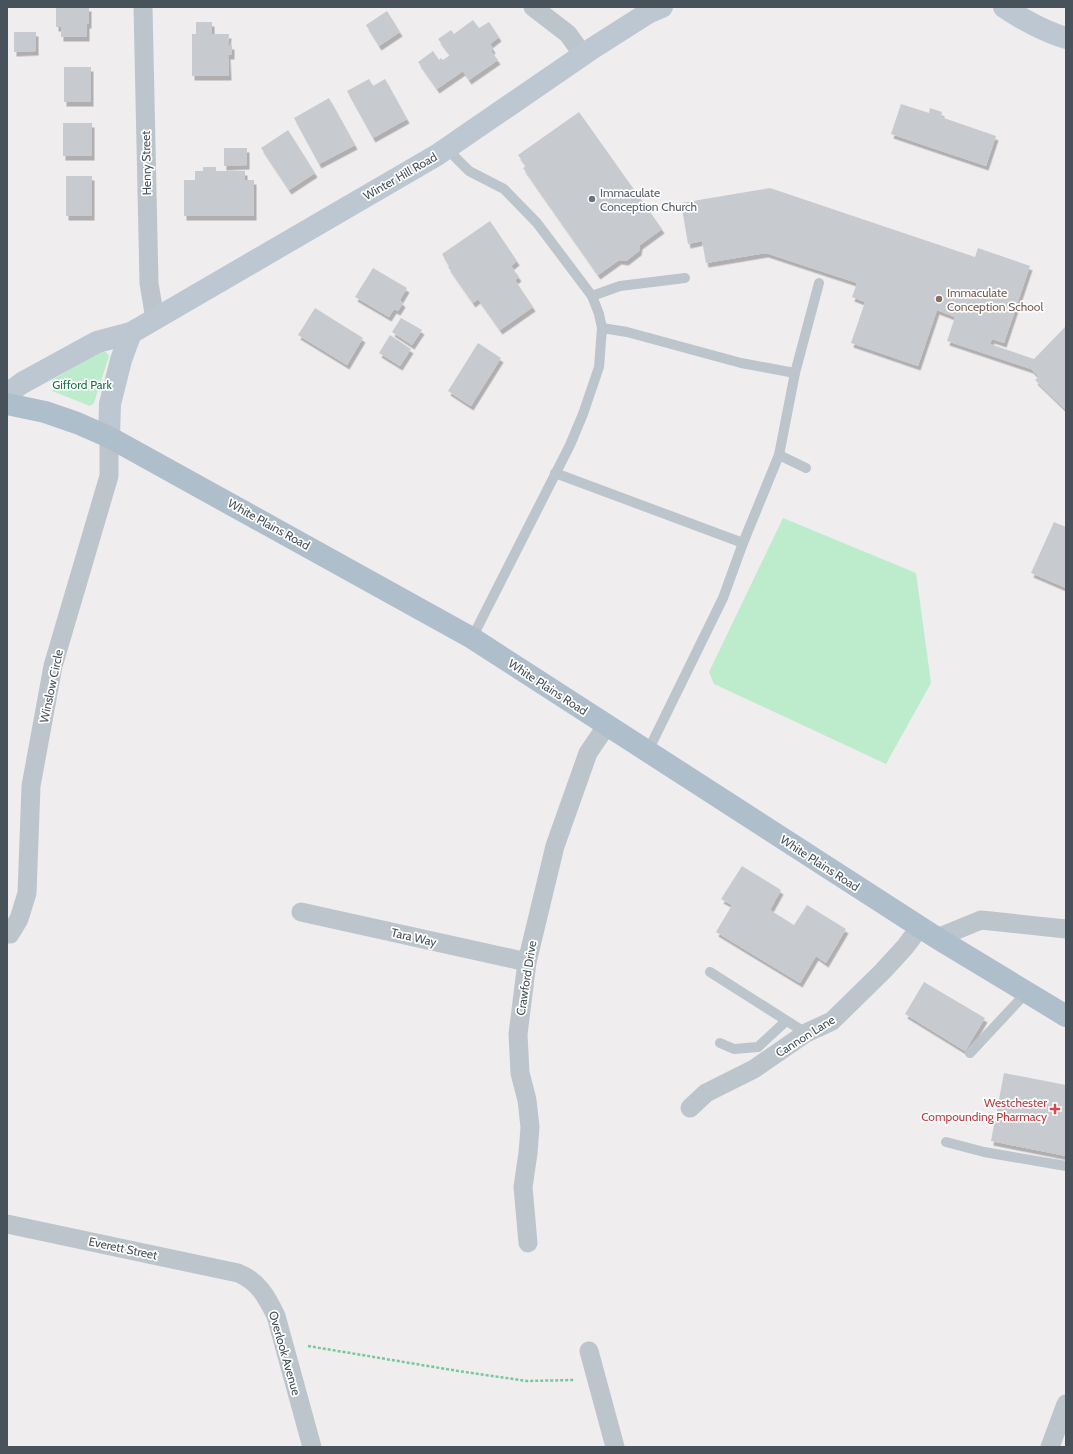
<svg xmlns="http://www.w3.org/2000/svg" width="1073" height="1454" font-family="Cabin,sans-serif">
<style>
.green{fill:#bdeccd}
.building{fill:#c7cbd0;filter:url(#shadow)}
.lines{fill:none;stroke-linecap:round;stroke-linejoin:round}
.path{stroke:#77c89d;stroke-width:2.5;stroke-dasharray:3 2;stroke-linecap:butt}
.lane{stroke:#bcc5cc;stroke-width:10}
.street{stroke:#bcc5cc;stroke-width:19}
.secondary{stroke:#bcc7d1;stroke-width:22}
.primary{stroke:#aebecb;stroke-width:22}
.worship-dot{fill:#6b7280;stroke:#fff;stroke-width:1.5}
.education-dot{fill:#8d6e63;stroke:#fff;stroke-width:1.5}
.health-dot{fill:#e0444e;stroke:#fff;stroke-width:1.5}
.labels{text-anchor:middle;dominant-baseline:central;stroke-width:3.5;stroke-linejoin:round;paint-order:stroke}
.street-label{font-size:12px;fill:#47525a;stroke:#fff}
.worship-label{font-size:12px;fill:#5b616d;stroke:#fff;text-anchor:start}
.education-label{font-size:12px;fill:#785e54;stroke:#fff;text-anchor:start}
.park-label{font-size:12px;fill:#1b7745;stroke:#fff}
.health-label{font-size:12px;fill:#be3a42;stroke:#fff;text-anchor:end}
</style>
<defs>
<filter id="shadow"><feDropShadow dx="2.5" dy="4.5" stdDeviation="0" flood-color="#0004"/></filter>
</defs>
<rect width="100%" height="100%" fill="#f0edee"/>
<g class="green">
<polygon points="100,352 106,352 109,356 94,403 90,406 52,391 52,380"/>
<polygon points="783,518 916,573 931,683 886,764 714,684 709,672"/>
</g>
<g class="building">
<polygon points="56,7 89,7 89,24 87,24 87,37 61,37 61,27 56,27"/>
<polygon points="387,11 400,32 379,46 366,25"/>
<polygon points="473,20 479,28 489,22 499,37 490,44 493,49 491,51 498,60 469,80 463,71 437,89 418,62 433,51 439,60 441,58 443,60 450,55 438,39 451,30 454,34"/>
<polygon points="196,22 212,22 212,34 229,34 228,45 232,45 232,55 228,55 229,76 192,76 192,34 196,34"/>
<polygon points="14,32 36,32 36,51 14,52"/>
<rect x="64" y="67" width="27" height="35"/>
<polygon points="369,79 373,86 385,79 407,119 373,138 347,91"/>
<polygon points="329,98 355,145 319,164 294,118"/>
<polygon points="901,104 929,113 930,108 942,112 941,117 996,136 986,166 891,134"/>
<polygon points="579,112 662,229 640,245 639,251 626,261 619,260 598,275 523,168 526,166 518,155"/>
<rect x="63" y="123" width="29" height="33"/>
<polygon points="288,130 315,173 289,190 261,148"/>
<polygon points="224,148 247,148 247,165 224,166"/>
<polygon points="203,167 216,167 216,171 245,171 245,180 254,180 254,216 184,216 184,180 195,180 195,171 203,171"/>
<rect x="66" y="176" width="26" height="40"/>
<polygon points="770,188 975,257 978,248 1030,266 1004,343 992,339 990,344 1034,359 1066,326 1066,410 1035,380 1039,377 1031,369 947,341 955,317 937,310 918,366 851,343 865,302 852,297 857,283 766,253 706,263 702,241 688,244 681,203"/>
<polygon points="490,221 517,261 511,266 519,277 515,280 533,307 500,330 478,299 473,303 448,267 449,266 442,254"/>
<polygon points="373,268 407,288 400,300 403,303 398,311 394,309 389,317 355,297"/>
<polygon points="315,308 363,338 347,365 298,335"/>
<polygon points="401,318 422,330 412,345 392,332"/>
<polygon points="390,335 411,349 400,366 379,353"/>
<polygon points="478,343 501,358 471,406 448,391"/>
<polygon points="1054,522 1066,527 1066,588 1031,573"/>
<polygon points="742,866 781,890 770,910 794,925 807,905 846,929 826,963 816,956 800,983 716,932 732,905 721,899"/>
<polygon points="924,982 985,1018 965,1051 905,1014"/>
<polygon points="1004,1073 1066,1085 1066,1156 991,1141"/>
</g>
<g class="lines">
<polyline class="path" points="308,1346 458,1371 527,1381 574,1380"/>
<g class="lane">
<polyline points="446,148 469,171 504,189 537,223 592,296 599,314 602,328"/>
<polyline points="592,296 620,286 685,278"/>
<polyline points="779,455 806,468"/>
<polyline points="555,473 743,543"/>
<polyline points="472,638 570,445 583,414 599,367 602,328 627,332 741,363 795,373"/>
<polyline points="648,751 723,598 743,543 779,455 795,373 819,283"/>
<polyline points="710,972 806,1033"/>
<polyline points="720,1043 734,1049 758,1047 786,1021"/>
<polyline points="970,1053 1027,992"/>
<polyline points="946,1142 984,1152 1066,1166"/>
</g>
<g class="street">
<polyline points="143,7 149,283 155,319"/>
<polyline points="533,7 568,34 583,55"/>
<polyline points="301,912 527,962"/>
<polyline points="7,934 10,934 19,919 27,893 31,786 53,666 109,476 109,437"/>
<polyline points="937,938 981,920 1066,929"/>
<polyline points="690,1108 706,1093 754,1069 806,1033 832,1021 883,971 905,947 920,927"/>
<path d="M 7,1224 L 238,1273 C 258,1281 267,1297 276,1316 L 312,1447"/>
<polyline points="528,1243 523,1187 528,1153 530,1127 527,1100 520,1073 518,1034 527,962 555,846 588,753 607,725"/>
<polyline points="589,1351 615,1447"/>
<polyline points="1050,1447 1066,1404"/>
</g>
<g class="secondary">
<path d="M 1004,7 C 1021,19 1046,32 1066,38"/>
<polyline points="7,394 22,383 97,342 131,333 437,155 593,48 648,13 662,7"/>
<polyline points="109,437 110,404 121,360 131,333"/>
</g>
<polyline class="primary" points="7,404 45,412 77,423 109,437 472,638 937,938 1066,1016"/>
</g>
<circle class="worship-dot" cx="592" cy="199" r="4"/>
<circle class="education-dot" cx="939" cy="299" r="4"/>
<path class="health-dot" d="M1053 1103h4v4h4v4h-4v4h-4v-4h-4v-4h4z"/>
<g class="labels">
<g class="street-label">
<text transform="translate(146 163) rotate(-91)">Henry Street</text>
<text transform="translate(400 176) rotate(-30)">Winter Hill Road</text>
<text transform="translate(269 524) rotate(29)">White Plains Road</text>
<text transform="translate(51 686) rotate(-78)">Winslow Circle</text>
<text transform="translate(548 687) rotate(33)">White Plains Road</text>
<text transform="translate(820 863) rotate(33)">White Plains Road</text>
<text transform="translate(414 937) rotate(13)">Tara Way</text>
<text transform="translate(526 978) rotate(-81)">Crawford Drive</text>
<text transform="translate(805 1036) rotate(-32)">Cannon Lane</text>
<text transform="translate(123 1248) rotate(12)">Everett Street</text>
<text transform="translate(285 1353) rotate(74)">Overlook Avenue</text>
</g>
<g class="worship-label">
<text x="600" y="192">Immaculate<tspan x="600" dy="14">Conception Church</tspan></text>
</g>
<g class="education-label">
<text x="947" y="292">Immaculate<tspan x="947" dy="14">Conception School</tspan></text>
</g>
<g class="park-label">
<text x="82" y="384">Gifford Park</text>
</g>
<g class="health-label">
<text x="1047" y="1102">Westchester<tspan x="1047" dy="14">Compounding Pharmacy</tspan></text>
</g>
</g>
<rect width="1073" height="1454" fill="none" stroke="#47525a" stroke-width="16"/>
</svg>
